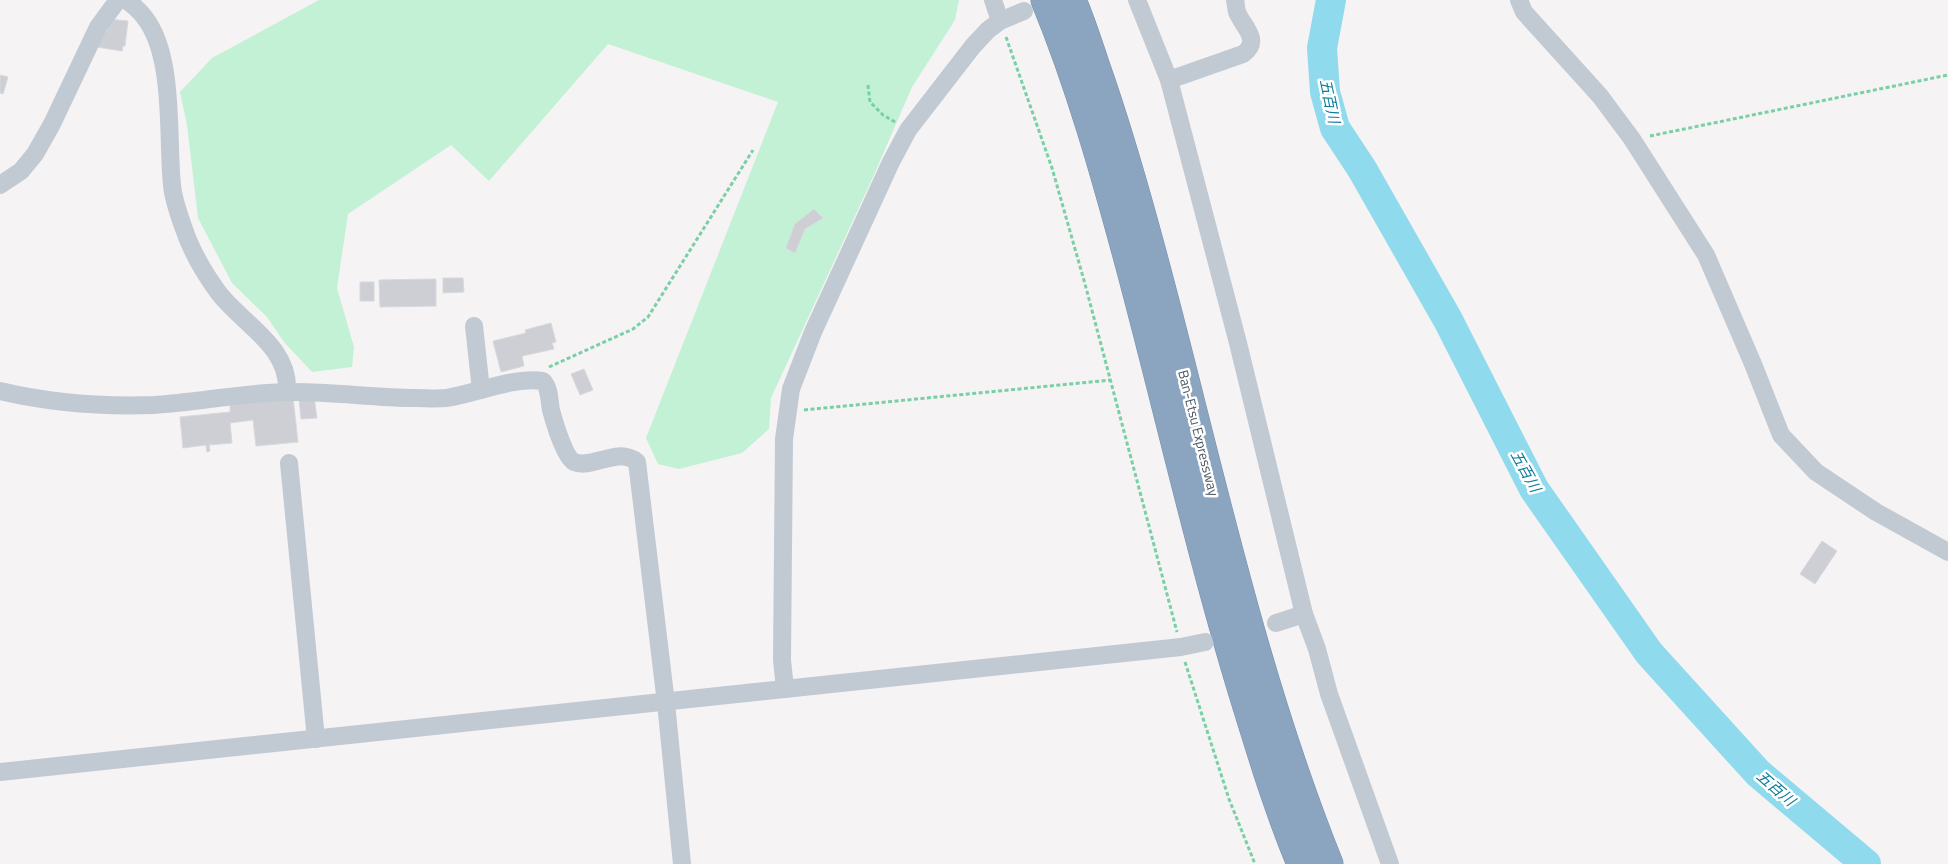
<svg xmlns="http://www.w3.org/2000/svg" width="1948" height="864" font-family="'Titillium Web','Noto Sans JP',sans-serif">
<style>
.green{fill:#c3f1d5}
.lines{fill:none;stroke-linecap:round;stroke-linejoin:round}
.river{stroke:#90daee;stroke-width:30}
.building{fill:#cdcfd5;stroke:#d7d9de}
.highway-casing{stroke:#7690ad;stroke-width:29}
.path{stroke:#7ad0a6;stroke-width:3;stroke-dasharray:4 2.5;stroke-linecap:butt}
.street{stroke:#c1cad2;stroke-width:18}
.highway{stroke:#8ba5c1;stroke-width:28}
.labels{text-anchor:middle;dominant-baseline:central;stroke-width:5;stroke-linejoin:round;paint-order:stroke}
.street-label{font-size:14px;fill:#4a5661;stroke:#fff}
.water-label{font-size:15px;font-style:italic;fill:#0c7c9b;stroke:#fff}
</style>
<rect width="100%" height="100%" fill="#f5f3f3"/>
<polygon class="green" points="319,0 959,0 955,20 912,87 873,177 771,398 769,429 742,453 679,469 658,464 646,438 778,102 608,44 489,181 451,145 348,214 337,288 354,347 352,367 312,372 284,342 267,317 232,283 198,218 187,125 180,92 212,58"/>
<g class="lines">
<polyline class="river" points="1331,0 1322,48 1325,92 1335,128 1362,169 1448,320 1534,489 1649,653 1758,773 1866,864"/>
</g>
<g class="building">
<polygon points="108,19 128,21 125,46 123,46 122,51 97,47 100,31 107,31"/>
<polygon points="0,75 8,77 3,94 0,93"/>
<polygon points="814,209 823,218 805,229 795,253 786,248 795,224"/>
<polygon points="443,278 463,278 464,292 443,293"/>
<polygon points="436,279 436,306 380,307 379,280"/>
<rect x="360" y="282" width="14" height="19"/>
<polygon points="551,323 556,342 552,343 554,349 522,356 524,366 501,372 493,341 526,333 525,330"/>
<polygon points="584,369 593,390 580,395 571,374"/>
<polygon points="314,397 317,418 301,419 299,399"/>
<polygon points="293,398 298,442 256,446 253,420 230,423 232,443 209,445 210,451 207,452 206,445 183,448 180,417 230,412 230,405"/>
<polygon points="1822,541 1837,551 1815,584 1800,574"/>
</g>
<g class="lines">
<g class="highway-casing">
<g id="highway">
<path d="M 1045,0 C 1080,85 1105,174 1129,263 C 1169,412 1202,562 1248,710 C 1264,762 1280,814 1301,864"/>
<path d="M 1072,0 C 1081,21 1088,43 1095,64 C 1122,140 1143,217 1163,294 C 1213,485 1255,680 1329,864"/>
</g>
</g>
<g class="path">
<polyline points="1006,37 1052,168 1085,284 1177,632"/>
<polyline points="868,85 870,102 883,115 895,122"/>
<polyline points="1650,136 1948,75"/>
<polyline points="549,367 633,329 648,317 753,150"/>
<polyline points="804,410 1111,380"/>
<polyline points="1185,662 1229,799 1255,864"/>
</g>
<g class="street">
<path d="M 126,0 C 133,5 140,11 145,18 C 175,57 167,137 172,185 C 173,199 179,215 184,229 C 191,250 205,274 218,292 C 242,324 290,346 287,392"/>
<polyline points="993,0 1000,21"/>
<polyline points="1137,0 1169,80 1238,343 1304,614 1317,649 1329,694 1390,864"/>
<polyline points="1519,0 1524,12 1600,96 1632,139 1706,255 1753,364 1781,435 1816,472 1876,512 1948,552"/>
<path d="M 1169,80 L 1243,54 C 1262,40 1243,27 1237,12 C 1236,8 1236,4 1235,0"/>
<polyline points="0,185 21,171 35,154 52,124 98,27 118,0"/>
<polyline points="474,326 481,390"/>
<path d="M 0,391 C 51,403 102,407 154,405 C 199,402 242,393 287,392 C 330,391 373,398 416,398 C 426,398 436,399 446,398 C 474,394 516,376 543,381 C 550,388 549,401 551,410 C 554,421 564,457 574,462 C 592,470 617,446 637,462 L 666,703 L 682,864"/>
<polyline points="289,463 316,739"/>
<polyline points="1276,623 1304,614"/>
<polyline points="785,689 782,660 784,439 791,389 813,332 891,162 908,130 973,46 988,30 1000,21 1024,11"/>
<polyline points="0,772 1181,647 1205,642"/>
</g>
<use href="#highway" class="highway"/>
</g>
<g class="labels">
<g class="street-label">
<text transform="translate(1199 433) rotate(76)">Ban-Etsu Expressway</text>
</g>
<g class="water-label">
<text transform="translate(1330 101) rotate(78)">五百川</text>
<text transform="translate(1526 471) rotate(61)">五百川</text>
<text transform="translate(1776 788) rotate(41)">五百川</text>
</g>
</g>
</svg>
